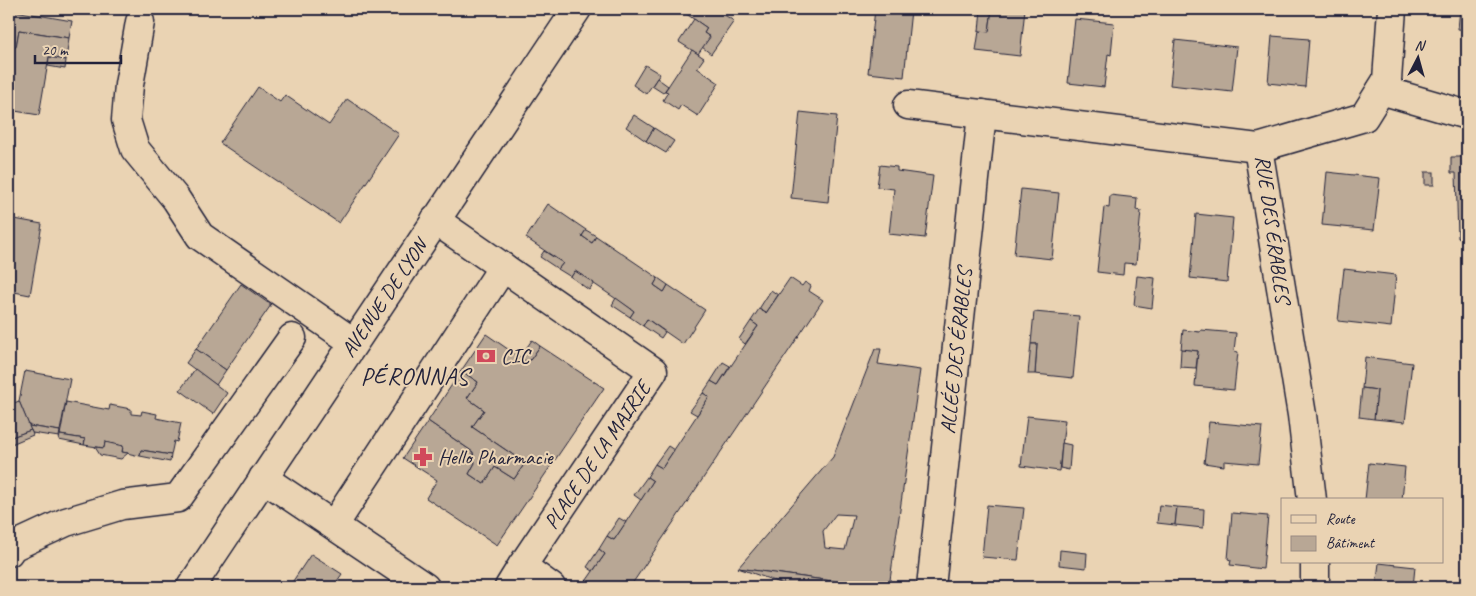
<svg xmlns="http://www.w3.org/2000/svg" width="1476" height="596" font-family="Caveat,sans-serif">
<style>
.building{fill:#b8a795;stroke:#22223b;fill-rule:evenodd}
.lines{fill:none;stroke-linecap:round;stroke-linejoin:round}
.minor-casing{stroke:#22223b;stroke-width:31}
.major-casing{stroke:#22223b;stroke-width:31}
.minor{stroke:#ead3b3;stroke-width:28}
.major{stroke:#ead3b3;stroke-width:28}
.labels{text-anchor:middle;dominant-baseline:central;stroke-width:4;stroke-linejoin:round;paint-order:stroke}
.street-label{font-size:21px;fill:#22223b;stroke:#ead3b3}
.poi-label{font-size:21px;fill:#22223b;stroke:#ead3b3;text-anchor:start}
.quarter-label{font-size:24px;letter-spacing:1px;fill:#22223b;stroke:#ead3b3}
</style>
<rect width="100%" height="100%" fill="#ead3b3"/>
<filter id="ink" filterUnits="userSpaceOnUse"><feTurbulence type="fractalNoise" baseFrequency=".02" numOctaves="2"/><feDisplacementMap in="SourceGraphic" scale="10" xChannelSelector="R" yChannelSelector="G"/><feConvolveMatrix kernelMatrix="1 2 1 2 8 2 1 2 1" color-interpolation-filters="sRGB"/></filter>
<g filter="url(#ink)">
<g class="building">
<polygon points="679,9 715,9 734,21 711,54 702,47 710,37 704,33 707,28"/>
<polygon points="875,9 911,10 904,77 868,73"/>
<polygon points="981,9 992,9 989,32 979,31"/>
<polygon points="992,9 1025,9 1020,56 976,51 979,31 989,32"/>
<polygon points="1460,9 1467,9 1467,30 1458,29"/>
<polygon points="9,10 72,21 69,38 19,30 16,47 13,47 11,60 9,60"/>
<polygon points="694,19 707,28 704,33 710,37 698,54 679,42"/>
<polygon points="1075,19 1114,23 1111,55 1108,54 1104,87 1068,83"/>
<polygon points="19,30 69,38 66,60 49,57 39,115 9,110 9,91 11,82 9,81 9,72 13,47 16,47"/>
<polygon points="1272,36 1309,39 1305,87 1268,83"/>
<polygon points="1175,40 1237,47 1232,92 1170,85"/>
<polygon points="692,50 704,58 697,68 719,83 698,116 681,105 678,110 663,100 668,92 665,91"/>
<polygon points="49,57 66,60 65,69 48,66"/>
<polygon points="645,65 660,74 646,94 633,85"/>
<polygon points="657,78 668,86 663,93 652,86"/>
<polygon points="258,87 280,102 285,95 329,125 347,99 399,134 339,223 220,143"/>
<polygon points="800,112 837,116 828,202 791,198"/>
<polygon points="634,115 654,128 646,141 626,127"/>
<polygon points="654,128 674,141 666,153 646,141"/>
<polygon points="1451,157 1467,157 1467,238 1458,238 1456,173 1451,173"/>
<polygon points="880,165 897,167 897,171 933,176 925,238 889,234 894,189 877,187"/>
<polygon points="1327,172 1380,178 1374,230 1322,225"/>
<rect x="1425" y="172" width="9" height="13"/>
<polygon points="1021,189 1059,193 1052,259 1014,255"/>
<polygon points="1110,195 1137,198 1136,210 1141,211 1136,264 1124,263 1123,275 1097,272 1104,207 1109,208"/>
<polygon points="548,204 586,230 582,236 592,243 596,236 658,278 654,285 664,292 668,285 705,310 683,344 647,319 643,326 630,317 634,311 575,271 571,277 558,269 563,263 526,238"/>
<polygon points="1196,214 1233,218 1227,282 1190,278"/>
<polygon points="9,218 42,224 30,295 9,291"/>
<polygon points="586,230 596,236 592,243 582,236"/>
<polygon points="544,251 563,263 558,269 540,257"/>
<polygon points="1344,269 1396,275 1391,327 1338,321"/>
<polygon points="575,271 594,283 589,290 571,277"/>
<polygon points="1137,276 1155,278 1152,308 1134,305"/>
<polygon points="658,278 668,285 664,292 654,285"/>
<polygon points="790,278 802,286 805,282 811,286 809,291 823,300 630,587 582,587 605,554 599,549 607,536 614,540 653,481 647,477 655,464 662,468 709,397 703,393 711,381 718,385 758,326 751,321 759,309 766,313"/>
<polygon points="241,284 271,305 226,370 196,349"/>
<polygon points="771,290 778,295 766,313 759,309"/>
<polygon points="616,298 634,311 630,317 612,305"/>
<polygon points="1034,312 1079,316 1073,378 1035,374 1037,344 1031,344"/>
<polygon points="647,319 665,332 661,338 643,326"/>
<polygon points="751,321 758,326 745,344 739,339"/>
<polygon points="1183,330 1200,332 1201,330 1236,333 1234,351 1238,352 1234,390 1195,386 1198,351 1181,349"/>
<polygon points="486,334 528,363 540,346 604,388 497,545 426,498 437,480 403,458 428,421 473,452 475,463 469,474 484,484 495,467 514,479 525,463 472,427 484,410 467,398 478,382 461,371"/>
<polygon points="532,340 540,346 528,363 520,357"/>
<polygon points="1031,344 1037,344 1035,374 1028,374"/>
<polygon points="196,349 226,370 216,385 186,363"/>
<path d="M 875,349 L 881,349 L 878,364 L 920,370 L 889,587 L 868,586 L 738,568 L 833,457 ZM 836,514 L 854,515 L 845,550 L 825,548 L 823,531 Z"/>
<polygon points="1181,349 1198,351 1196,368 1180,367"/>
<polygon points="1365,357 1412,363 1405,422 1374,419 1377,390 1362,388"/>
<polygon points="723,362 730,366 718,385 711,381"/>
<polygon points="195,369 227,393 213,414 180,390"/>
<polygon points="25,371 70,379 60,431 29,426 19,401"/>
<polygon points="461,371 478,382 467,398 484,410 472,427 525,463 514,479 495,467 484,484 469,474 475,463 473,452 428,421"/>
<polygon points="1362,388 1377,390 1374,419 1359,417"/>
<polygon points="703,393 709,397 697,415 690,411"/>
<polygon points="19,401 31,430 9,438 9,405"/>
<polygon points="66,402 109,410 110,405 131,409 131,414 141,415 142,411 157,414 156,418 181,423 177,442 174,441 171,455 141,450 140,456 122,452 123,446 105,442 104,448 84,445 85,439 60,435"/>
<polygon points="1027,416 1065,420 1059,471 1021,466"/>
<polygon points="1209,422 1262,427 1258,464 1224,461 1224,466 1204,463"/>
<polygon points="29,426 60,431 59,437 32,433"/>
<polygon points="31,430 33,435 9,445 9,438"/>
<polygon points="60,435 85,439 84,445 59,440"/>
<polygon points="105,442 123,446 122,452 128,453 121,459 100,455 95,447 104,448"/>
<polygon points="1062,443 1071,445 1069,470 1060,468"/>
<polygon points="668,446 674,450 662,468 655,464"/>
<polygon points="141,450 171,455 170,462 140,456"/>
<polygon points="1369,463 1405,467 1402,500 1365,500"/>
<polygon points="647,477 653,481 641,500 634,495"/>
<polygon points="987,505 1024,508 1018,560 982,557"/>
<polygon points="1159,505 1177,507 1175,525 1157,523"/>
<polygon points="1177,507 1204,509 1203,528 1175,525"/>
<polygon points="1232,513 1268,516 1263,569 1230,565 1231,560 1228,559"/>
<polygon points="619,518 626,522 614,540 607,536"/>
<polygon points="599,549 605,554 593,571 587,567"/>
<polygon points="1060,550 1087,553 1086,568 1059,565"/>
<polygon points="311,554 342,574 333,587 289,587"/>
<polygon points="1379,563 1415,567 1413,587 1376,587"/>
<polygon points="738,568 868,586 864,587 792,587"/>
</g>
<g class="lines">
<g class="minor-casing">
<g id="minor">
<polyline points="140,22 129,85 126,120 135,149 176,199 200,236 353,342"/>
<polyline points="1381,90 1467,115"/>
<polyline points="908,105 1258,148"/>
<polyline points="435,220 653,371 522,566 551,587"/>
<polyline points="263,478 425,587"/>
<polyline points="1312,500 1302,415 1258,148 1364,117 1387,80 1392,9"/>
<polyline points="334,525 503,267"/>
<polyline points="9,552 12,547 66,522 122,505 178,498 292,338"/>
<polyline points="1315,562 1315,587"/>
<polyline points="509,587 522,566"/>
<polyline points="931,587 982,114"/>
</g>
</g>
<g class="major-casing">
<polyline id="major" points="191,587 577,9"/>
</g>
<use href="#minor" class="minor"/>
<use href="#major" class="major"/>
</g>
</g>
<defs>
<g id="bank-bare" transform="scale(1.5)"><path d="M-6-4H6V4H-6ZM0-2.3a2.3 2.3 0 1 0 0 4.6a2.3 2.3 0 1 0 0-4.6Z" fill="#d1495b" stroke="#ead3b3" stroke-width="2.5" paint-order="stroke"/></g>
<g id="pharmacy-bare" transform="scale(1.5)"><path d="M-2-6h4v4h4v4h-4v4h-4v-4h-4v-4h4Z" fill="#d1495b" stroke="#ead3b3" stroke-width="2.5" paint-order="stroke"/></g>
</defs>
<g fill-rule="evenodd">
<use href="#bank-bare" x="486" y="356"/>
<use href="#pharmacy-bare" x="423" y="457"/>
</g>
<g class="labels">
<g class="street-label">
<text transform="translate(1273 229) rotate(82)">RUE DES ÉRABLES</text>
<text transform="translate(384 298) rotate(-56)">AVENUE DE LYON</text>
<text transform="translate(956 351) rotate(-84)">ALLÉE DES ÉRABLES</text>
<text transform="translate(597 455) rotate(-56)">PLACE DE LA MAIRIE</text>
</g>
<g class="poi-label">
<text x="501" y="356">CIC</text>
<text x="438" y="457">Hello Pharmacie</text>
</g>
<g class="quarter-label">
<text x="415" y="376">PÉRONNAS</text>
</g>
</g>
<rect width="1476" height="596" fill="none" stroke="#ead3b3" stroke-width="30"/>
<rect x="15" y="15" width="1446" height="566" fill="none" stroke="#22223b" stroke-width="2" filter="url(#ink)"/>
<rect x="1281" y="498" width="162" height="65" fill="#ead3b3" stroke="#9a8c83"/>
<rect x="1291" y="515" width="25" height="8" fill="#ead3b3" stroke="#9a8c83"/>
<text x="1326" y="524" font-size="15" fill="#22223b">Route</text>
<rect x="1291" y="536" width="25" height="15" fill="#b8a795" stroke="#9a8c83"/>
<text x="1326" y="548" font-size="15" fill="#22223b">Bâtiment</text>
<g transform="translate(1418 58) rotate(6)" stroke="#ead3b3" stroke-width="4" paint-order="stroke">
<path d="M0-4L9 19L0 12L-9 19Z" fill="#22223b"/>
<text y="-8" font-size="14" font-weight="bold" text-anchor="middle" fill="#22223b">N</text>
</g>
<path d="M35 55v8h86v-8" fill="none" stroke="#22223b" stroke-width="2.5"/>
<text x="42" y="55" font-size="15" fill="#22223b" stroke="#ead3b3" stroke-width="4" paint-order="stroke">20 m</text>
</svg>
